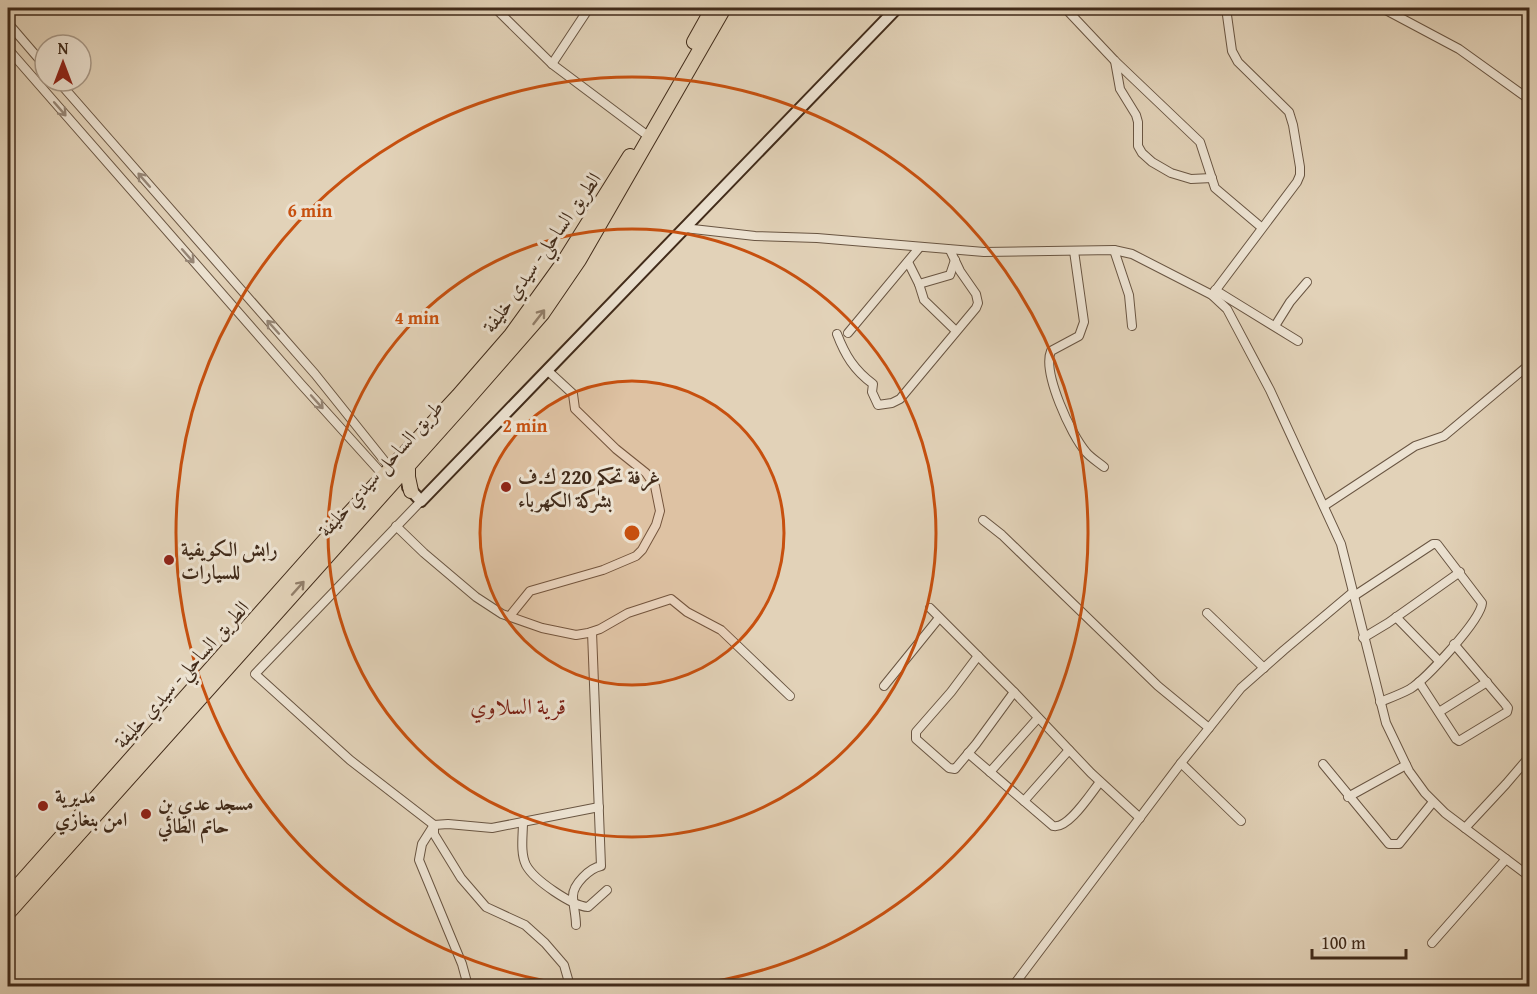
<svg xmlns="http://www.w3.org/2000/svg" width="1537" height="994" font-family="'Gentium Book Plus',Amiri,serif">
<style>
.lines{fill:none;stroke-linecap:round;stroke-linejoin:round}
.street-casing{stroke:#695542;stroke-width:10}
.secondary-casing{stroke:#412b1a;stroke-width:14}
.highway-casing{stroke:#412b1a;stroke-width:16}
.street{stroke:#ece2d1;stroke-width:8}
.secondary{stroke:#ece2d1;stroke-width:10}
.highway{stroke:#e2d2b8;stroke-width:14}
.oneway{stroke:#968676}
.oneway2{stroke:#927e69}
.ring{fill:none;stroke:#c7500f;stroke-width:3}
.poi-dot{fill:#8f2418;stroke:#ece2d1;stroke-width:2}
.labels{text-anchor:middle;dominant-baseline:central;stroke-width:6;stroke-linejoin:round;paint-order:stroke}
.street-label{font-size:20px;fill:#412b1a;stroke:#ece2d1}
.poi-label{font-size:20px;font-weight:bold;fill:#412b1a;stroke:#ece2d1;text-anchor:start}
.quarter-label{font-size:22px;fill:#7a1f14;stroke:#ece2d1}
.centre{fill:#c7500f;stroke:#ece2d1;stroke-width:3}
.ring-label{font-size:18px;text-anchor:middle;font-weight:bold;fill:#c7500f;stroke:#ece2d1;stroke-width:6;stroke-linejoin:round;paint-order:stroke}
</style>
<rect width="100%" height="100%" fill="#e2d2b8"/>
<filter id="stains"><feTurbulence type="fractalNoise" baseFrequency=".00333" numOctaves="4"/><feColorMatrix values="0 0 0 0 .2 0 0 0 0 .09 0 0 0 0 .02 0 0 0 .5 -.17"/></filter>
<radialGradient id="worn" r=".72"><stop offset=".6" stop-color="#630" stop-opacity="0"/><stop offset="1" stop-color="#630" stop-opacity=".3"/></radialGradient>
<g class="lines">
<g class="street-casing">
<g id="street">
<polyline points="495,8 552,64 644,133"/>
<polyline points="1029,8 1044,8"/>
<polyline points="1065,8 1115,61 1200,142 1215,188 1261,227"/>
<polyline points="1382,8 1459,49 1530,100"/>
<polyline points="8,23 45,66"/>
<polyline points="8,49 300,383 384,476"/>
<polyline points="1115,61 1120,89 1136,115 1138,122 1138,146 1142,153 1152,162 1171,173 1191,179 1212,178"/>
<polyline points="552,64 589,8"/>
<polyline points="58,81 315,374 391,469"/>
<polyline points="684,228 755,236 817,238 984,252 1114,250 1132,254 1212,295 1227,309 1270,390 1341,544 1386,723 1409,771 1425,793 1445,813 1530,877"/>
<polyline points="1114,250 1129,295 1132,326"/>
<path d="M 1074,251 L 1084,322 L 1079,336 L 1051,351 C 1042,372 1071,435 1086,452 C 1091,458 1098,462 1104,467"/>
<polyline points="908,262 919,284 950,275 955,260"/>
<polyline points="919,284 924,300 956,331"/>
<polyline points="1215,290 1298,341"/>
<polyline points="1212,295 1297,182 1300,175 1300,167 1293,125 1289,112 1238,62 1232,51 1226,8"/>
<polyline points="1275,326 1290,302 1307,282"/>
<polyline points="848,333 919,248"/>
<path d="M 837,334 C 845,355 854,370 873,384 L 872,392 L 878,405 L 892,403 L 900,399 L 976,308 L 978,303 L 976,294 L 960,271 L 950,250"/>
<polyline points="421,501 255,674 350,760 434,825"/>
<polyline points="1324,506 1415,446 1444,436 1530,364"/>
<polyline points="983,520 1002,535 1158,686 1209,728"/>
<polyline points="396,526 424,553 476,597 502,614 542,628 576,635 588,633 600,629 628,613 671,599 687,612 721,630 790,696"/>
<path d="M 1354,596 L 1433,544 L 1437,544 L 1482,603 C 1481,620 1426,679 1410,689 C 1401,694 1390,698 1380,702"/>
<polyline points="930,608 1014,692 1091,773 1140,818"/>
<polyline points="1207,613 1264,668"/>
<polyline points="509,617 530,591 603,570 636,556 642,550 656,525 660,511 655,486 646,473 616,449 575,409 573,394 547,370"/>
<polyline points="1396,617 1439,661"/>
<polyline points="1363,638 1388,623 1460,572"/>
<polyline points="978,656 951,692 916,732 916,739 949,768 955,769 976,744 1014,692"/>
<polyline points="1419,682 1456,739 1459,741 1507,712 1508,708 1505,704 1454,644"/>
<polyline points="884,686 939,618"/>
<polyline points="1439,712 1487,682"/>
<path d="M 968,753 L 1053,826 C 1068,830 1091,793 1100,782"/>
<polyline points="1181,763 1241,821"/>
<polyline points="1323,764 1389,844 1399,844 1433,802"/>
<polyline points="990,772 1038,718"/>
<polyline points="1348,797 1406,765"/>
<polyline points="1024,801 1069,750"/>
<path d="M 523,822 C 523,835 520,853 526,865 C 534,880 572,906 588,907 L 607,890"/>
<polyline points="434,827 434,834 461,878 486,907 525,925 545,943 564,965 570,986"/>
<polyline points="1465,828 1506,784 1530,756"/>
<path d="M 576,925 C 576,915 573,905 573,896 C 573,884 590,868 601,866 L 592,632"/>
<polyline points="1432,943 1506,859"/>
<polyline points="468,986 462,964 419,860 422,844 434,825 448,824 492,828 599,807"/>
<polyline points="1013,986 1181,763 1241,688 1284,650 1353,592"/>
</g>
</g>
<g class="secondary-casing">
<polyline id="secondary" points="408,487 421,501 897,8"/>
</g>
<g class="highway-casing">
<g id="highway">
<polyline points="694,42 713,8"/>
<polyline points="408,466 408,477 411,491"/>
<polyline points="8,897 342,521 458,396 511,335 563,263 630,156"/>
<polyline points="8,913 465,402 542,314 579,260 724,8"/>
</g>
</g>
<use href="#street" class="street"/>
<use href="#secondary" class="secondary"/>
<use href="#highway" class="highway"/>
</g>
<defs><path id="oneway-shaft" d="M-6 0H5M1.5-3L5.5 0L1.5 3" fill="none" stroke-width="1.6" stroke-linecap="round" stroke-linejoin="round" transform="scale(1.5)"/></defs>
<g class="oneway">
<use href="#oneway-shaft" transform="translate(60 109) rotate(49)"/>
<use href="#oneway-shaft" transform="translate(144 180) rotate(-131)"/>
<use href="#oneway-shaft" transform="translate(188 256) rotate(49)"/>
<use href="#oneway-shaft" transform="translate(273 327) rotate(-132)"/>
<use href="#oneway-shaft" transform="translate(317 402) rotate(48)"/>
</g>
<g class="oneway2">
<use href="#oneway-shaft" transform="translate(539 317) rotate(-52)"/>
<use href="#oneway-shaft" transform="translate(298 588) rotate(-48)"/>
</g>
<circle cx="632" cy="533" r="152" fill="#c7500f" fill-opacity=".12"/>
<g class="ring">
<circle cx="632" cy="533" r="152"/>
<circle cx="632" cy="533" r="304"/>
<path d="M580 986A456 456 0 1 1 684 986"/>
</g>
<g class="poi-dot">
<circle cx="506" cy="487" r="6"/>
<circle cx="169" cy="560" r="6"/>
<circle cx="43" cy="806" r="6"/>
<circle cx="146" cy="814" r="6"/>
</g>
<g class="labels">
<g class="street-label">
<text transform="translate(541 252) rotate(-55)">الطريق الساحلي- سيدي خليفة</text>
<text transform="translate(380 468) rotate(-48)">طريق الساحل سيدي خليفة</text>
<text transform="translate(181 674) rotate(-48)">الطريق الساحلي- سيدي خليفة</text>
</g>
<g class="poi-label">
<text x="518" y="476">غرفة تحكم 220 ك.ف<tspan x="518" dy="23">بشركة الكهرباء</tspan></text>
<text x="181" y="548">رابش الكويفية<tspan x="181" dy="23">للسيارات</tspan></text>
<text x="55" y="795">مديرية<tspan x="55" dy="23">امن بنغازي</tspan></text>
<text x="158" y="802">مسجد عدي بن<tspan x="158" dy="23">حاتم الطائي</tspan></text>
</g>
<g class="quarter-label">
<text x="518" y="706">قرية السلاوي</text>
</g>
</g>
<circle cx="632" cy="533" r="9" class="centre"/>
<g class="ring-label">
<text x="310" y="217">6 min</text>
<text x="417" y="324">4 min</text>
<text x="525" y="432">2 min</text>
</g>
<rect width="1537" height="994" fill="none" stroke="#e2d2b8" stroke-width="30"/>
<rect x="9" y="9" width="1519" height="976" fill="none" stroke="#412b1a" stroke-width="3"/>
<rect x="15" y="15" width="1507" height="964" fill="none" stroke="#412b1a" stroke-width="1.5"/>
<g transform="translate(63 63)"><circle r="28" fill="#ece2d1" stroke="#a89988" stroke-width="1.5"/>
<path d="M0-4.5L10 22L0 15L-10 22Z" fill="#8f2418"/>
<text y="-9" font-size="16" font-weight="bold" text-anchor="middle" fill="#412b1a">N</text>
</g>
<path d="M1312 949v9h94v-9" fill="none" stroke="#412b1a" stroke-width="3"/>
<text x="1321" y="949" font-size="18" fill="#412b1a" stroke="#ece2d1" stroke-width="4.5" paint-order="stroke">100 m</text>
<rect width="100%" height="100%" filter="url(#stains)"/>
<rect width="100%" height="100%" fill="url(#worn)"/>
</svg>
